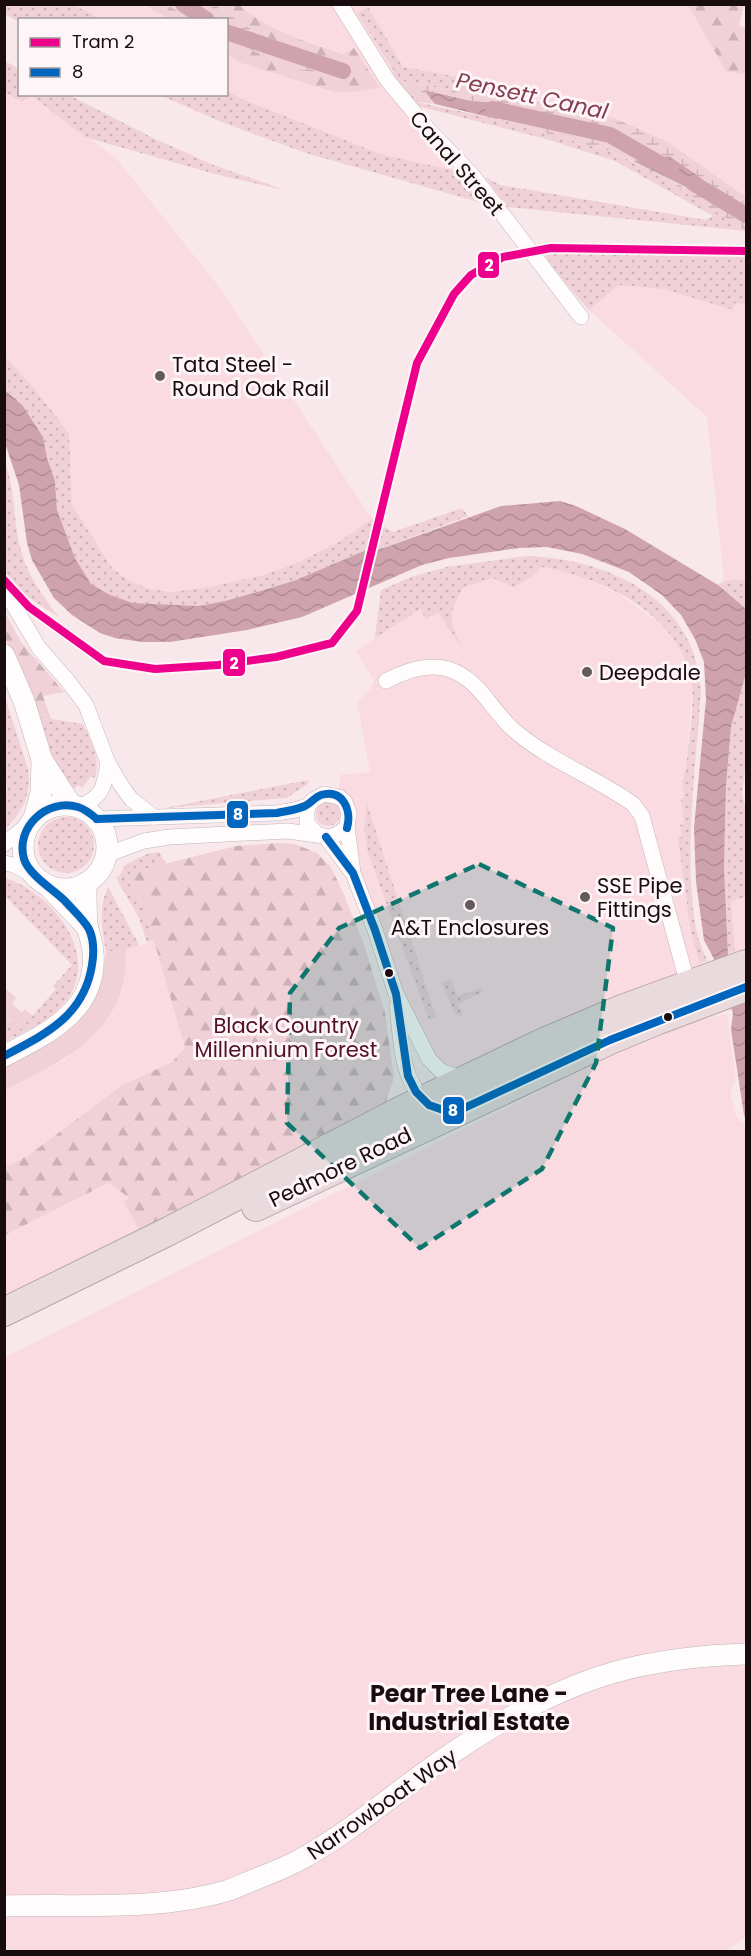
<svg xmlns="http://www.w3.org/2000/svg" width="751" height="1956" font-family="Poppins,sans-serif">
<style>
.built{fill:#fbdbe2}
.grass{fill:url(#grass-dots)}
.forest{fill:url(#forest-firs)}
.wetland{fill:url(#wetland-marsh)}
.green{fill:#efd1d7}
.water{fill:url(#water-waves)}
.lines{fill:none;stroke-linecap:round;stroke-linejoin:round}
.canal{stroke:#cfa3ad;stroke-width:16}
.street-casing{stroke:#c2b4b7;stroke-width:16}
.secondary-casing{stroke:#c2b4b7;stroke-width:22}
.highway-casing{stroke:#b8a3a8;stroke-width:30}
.street{stroke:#fefcfc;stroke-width:15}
.secondary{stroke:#fefcfc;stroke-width:21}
.highway{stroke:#e9dadd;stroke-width:28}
.bus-1-casing{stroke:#fdf5f7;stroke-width:12}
.bus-1{stroke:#0065bd;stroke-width:8}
.tram-1-casing{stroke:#fdf5f7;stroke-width:12}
.tram-1{stroke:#ec008c;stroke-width:8}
.marked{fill:#0f766e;fill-opacity:0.2;stroke:#0f766e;stroke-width:4.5;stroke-dasharray:12 8;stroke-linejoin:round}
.poi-dot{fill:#66595c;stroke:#fdf5f7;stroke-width:2}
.bus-dot{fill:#180c0f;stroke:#fdf5f7;stroke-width:2}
.labels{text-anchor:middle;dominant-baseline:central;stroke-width:6;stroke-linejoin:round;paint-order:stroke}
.street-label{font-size:21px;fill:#180c0f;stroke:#fdf5f7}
.poi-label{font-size:21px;fill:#180c0f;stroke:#fdf5f7;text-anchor:start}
.park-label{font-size:21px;fill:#520f28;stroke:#fdf5f7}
.water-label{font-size:22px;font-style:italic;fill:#833c50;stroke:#fdf5f7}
.quarter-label{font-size:24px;font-weight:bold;fill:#180c0f;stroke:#fdf5f7}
.line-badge{stroke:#fdf5f7;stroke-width:2}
.badge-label{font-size:16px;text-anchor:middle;font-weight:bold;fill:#fff}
</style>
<defs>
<pattern id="grass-dots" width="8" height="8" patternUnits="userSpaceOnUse" patternTransform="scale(1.5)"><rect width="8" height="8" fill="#efd1d7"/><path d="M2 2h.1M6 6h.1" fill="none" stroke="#ccb2b7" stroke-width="1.8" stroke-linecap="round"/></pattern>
<pattern id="forest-firs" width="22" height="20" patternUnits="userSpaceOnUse" patternTransform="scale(1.5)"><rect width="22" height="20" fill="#efd1d7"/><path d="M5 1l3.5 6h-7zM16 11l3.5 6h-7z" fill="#ccb2b7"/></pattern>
<pattern id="wetland-marsh" width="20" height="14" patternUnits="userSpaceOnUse" patternTransform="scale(1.5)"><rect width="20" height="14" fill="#efd1d7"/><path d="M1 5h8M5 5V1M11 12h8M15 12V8" fill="none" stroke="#ccb2b7"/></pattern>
<pattern id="water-waves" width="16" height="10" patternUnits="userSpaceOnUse" patternTransform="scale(1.5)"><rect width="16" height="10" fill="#cfa3ad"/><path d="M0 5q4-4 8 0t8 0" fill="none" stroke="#b18b94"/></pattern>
</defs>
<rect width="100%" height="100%" fill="#f8e8eb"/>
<g class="built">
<polygon points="74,5 145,5 169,19 101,19"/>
<polygon points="239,5 744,5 733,47 746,64 746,197 668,142 614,118 466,87 391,95 453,170 383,155 242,99 227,91 226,54 241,63 334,92 352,92 379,88 343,54 282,32 255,19"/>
<polygon points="4,78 20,94 31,95 116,158 220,288 372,519 337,543 294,564 263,575 210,587 171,592 149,589 128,580 112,568 72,505 69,432 35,389 5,355"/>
<polygon points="619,285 746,295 746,579 724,581 707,417 589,310"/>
<polygon points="542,567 570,572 617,593 663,625 673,637 683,655 689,670 692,689 686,770 682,781 684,798 681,799 684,825 682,837 679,838 691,933 709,991 450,1098 396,994 347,826 335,795 340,783 340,775 370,772 357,702 371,688 374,681 356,651 375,638 380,609 421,587"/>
<polygon points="746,897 746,978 744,978 735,951 731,901"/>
<polygon points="154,940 185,1048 172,1062 121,1086 29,1155 5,1167 5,1090 64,1060 98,1032 117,1000 124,977 126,950"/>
<polygon points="728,1014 729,1032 736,1079 732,1086 731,1096 736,1115 740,1121 746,1124 746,1937 725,1952 5,1952 5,1357 621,1051 707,1018"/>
<polygon points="108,1183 131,1199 124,1202 150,1251 5,1323 5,1235"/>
</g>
<g class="grass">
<polygon points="5,4 74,5 101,19 20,20 19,22 5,14"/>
<polygon points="368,7 403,67 498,84 495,93 466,87 465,93 393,79 394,71 357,13"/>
<polygon points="5,61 19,69 20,94 69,95 151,137 211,164 284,190 215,174 85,137 31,95 22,102 5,92"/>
<polygon points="227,91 242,99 383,155 453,170 482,203 306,153 224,123 160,95 226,94"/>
<polygon points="411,101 497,119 609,151 651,170 746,231 507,207 485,177 500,185 705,220 713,216 615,161 546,139 414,105"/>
<polygon points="539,247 581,252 746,247 746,304 735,303 733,310 665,289 619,285 589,310 563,280"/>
<polygon points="4,355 35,389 69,433 72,505 112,568 128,580 149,589 171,592 210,587 263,575 294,564 337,543 372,519 393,532 462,508 468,516 378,550 364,551 296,580 267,589 225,601 199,606 133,603 110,595 91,584 75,558 57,510 55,481 47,458 43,437 23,406 5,389"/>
<path d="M 4,460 C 15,486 13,516 19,543 C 25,571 42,596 59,617 C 43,606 13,591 5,573 Z"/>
<path d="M 526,556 C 591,558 666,584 692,649 C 697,662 699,676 701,690 C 697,754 688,817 691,882 C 693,909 694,937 708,961 L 700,963 L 691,933 L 678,838 L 682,837 L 680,825 L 684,824 L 681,798 L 684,798 L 682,781 L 686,770 C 688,743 694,714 692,687 C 685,616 604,578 542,567 L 531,577 L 514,587 L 493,578 L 464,587 C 446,617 449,617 462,648 L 438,612 L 426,619 L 420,609 L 375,638 L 381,590 L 414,576 L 447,567 Z"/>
<polygon points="746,579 746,612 718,585 724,581"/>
<polygon points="746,673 746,763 742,793 746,811 746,897 731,901 735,951 728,954 724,867 726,786 731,727"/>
<path d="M 4,694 L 28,769 C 32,795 23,811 5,829 L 5,792 L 7,789 L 4,776 Z"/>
<path d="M 51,719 L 83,724 C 91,742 101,759 95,778 L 91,776 L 82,788 L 78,785 L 74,789 L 54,767 L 36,721 Z"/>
<polygon points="309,780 308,784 286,798 164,808"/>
<circle cx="328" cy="814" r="12"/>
<polygon points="367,804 436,1017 429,1020 368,853 364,829"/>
<circle cx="66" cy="845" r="28"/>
<polygon points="159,852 166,864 126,876 146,913 154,940 147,942 139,918 116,878 120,875 125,865 147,854"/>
<path d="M 5,878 C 50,892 100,951 68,998 C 53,1020 27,1030 5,1042 L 5,1015 L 21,1029 L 56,989 L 53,986 L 72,965 L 5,896 Z"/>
<path d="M 108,887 L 139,945 L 126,950 L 106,952 C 102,930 98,908 108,887 Z"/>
<polygon points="451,979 457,996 481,988 483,992 458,1004 463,1017 455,1014 441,982"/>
</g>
<g class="forest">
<polygon points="145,5 167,5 192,19 169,19"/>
<path d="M 215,5 L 239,5 C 269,31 306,41 343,54 L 354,48 L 380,88 L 352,92 L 334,92 L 241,63 L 227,54 L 227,39 L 288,66 L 348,82 L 343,71 L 252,30 Z"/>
<polygon points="688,5 744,5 739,25 746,28 746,75 726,71"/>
<polygon points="4,611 21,642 64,692 43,696 51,719 36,721 16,659 5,639"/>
<polygon points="280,843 295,844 317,853 331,867 344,895 364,945 385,1013 394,1078 386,1101 140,1232 124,1202 130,1198 108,1183 5,1235 5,1167 29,1155 121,1086 172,1062 185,1048 146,913 126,876 172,862 236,846"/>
</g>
<g class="wetland">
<polygon points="167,5 215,5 252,30 343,71 348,82 288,66 227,39 226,20 192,19"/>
<polygon points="393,79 464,93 466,87 614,118 668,142 746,197 746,231 651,170 715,203 712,189 697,175 669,156 633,161 609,151 497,119 524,110 498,103 471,101 426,90 435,104 411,101"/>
</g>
<g class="green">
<path d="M 126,950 C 125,959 126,969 124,978 C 112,1041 56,1064 5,1090 L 5,1067 C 60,1039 101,1021 106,952 Z"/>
<polygon points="5,988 16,998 12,1004 22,1013 25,1009 33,1016 21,1029 5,1014"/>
</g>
<g class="water">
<polygon points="424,90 471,101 498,103 525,110 497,119 435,104"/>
<polygon points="669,156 697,175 713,189 716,203 690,189 633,161"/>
<polygon points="4,389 23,406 43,437 47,458 55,481 57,510 75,558 91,584 110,595 133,603 199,606 225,601 267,589 296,580 364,551 378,550 501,506 560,501 576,506 625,529 718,585 745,608 746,612 746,673 731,727 726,786 724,867 728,954 746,1005 746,1120 744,1115 731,1030 733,1013 713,957 704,940 696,882 694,828 706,699 704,662 695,639 681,615 662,595 629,572 582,554 547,547 519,548 449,558 422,565 302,617 247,630 170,642 142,642 115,638 100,633 72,615 54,598 32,560 27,543 19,485 5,443"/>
</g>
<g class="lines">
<g class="canal">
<polyline points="183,4 207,20"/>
<polyline points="226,32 343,71"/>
<polyline points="493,109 610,135 671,170"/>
<polyline points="693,183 746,215"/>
</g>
<g class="street-casing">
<g id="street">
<polyline points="340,4 388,81 428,129 473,176 581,317"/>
<polyline points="4,589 39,648 67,680 86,705 108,763 121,785 131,799 154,817"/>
<path d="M 386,681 C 405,671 427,663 448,669 C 479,678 492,712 515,731 C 550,761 595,777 633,804 L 642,816 L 688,985"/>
<path d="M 79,807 C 103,797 104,787 108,763"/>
<polyline points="97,819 277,813 295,810 309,805"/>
<polyline points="316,833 307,823 307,811 309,805 313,800 324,794 339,797 345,802 349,813 347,826 353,873 375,930 396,994 429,1059 442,1072 464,1079"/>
<polyline points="326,837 351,871"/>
<polyline points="4,844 29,824"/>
<polyline points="106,855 144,841 169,837 288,831 331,837 341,832 347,826"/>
<polyline points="4,863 14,865 35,876"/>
<path d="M 397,1005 C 401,1039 400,1079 427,1103"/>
</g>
</g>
<g class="secondary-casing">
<g id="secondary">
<polyline points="4,655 24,701 42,760 71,805"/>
<circle cx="65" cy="847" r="42"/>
<polyline points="34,818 41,793 42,760"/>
<polyline points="48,886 87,927"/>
<path d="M 4,1056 C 48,1033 98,1010 93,952 C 92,942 89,934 87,925 C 86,911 86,897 86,883"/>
<path d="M 4,1906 C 75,1904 158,1911 226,1891 C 236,1888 246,1883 256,1879 C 271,1873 287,1867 301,1859 C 349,1833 391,1796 435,1765 C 487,1728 551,1691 612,1673 C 652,1661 704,1655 746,1654"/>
</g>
</g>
<g class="highway-casing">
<g id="highway">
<polyline points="256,1207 610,1040 656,1021 746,987"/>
<polyline points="4,1312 169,1231 400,1111 542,1043 622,1009 746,964"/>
</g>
</g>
<use href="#street" class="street"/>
<use href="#secondary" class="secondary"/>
<use href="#highway" class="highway"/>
<g class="bus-1-casing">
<g id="bus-1">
<path d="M 97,819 L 277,813 C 286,811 296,810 305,806 C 311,803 315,797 321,795 C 343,788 352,811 347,828"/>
<polyline points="326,837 353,873 375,930 396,994 408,1076 416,1092 429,1105 446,1111 460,1110 610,1040 746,987"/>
<path d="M 4,1056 C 46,1034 84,1016 92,965 C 94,953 94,940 89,929 C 83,919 73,910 65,901 C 54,890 29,875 24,859 C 15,827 47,798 78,807 C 85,809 91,814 97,819"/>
</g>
</g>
<use href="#bus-1" class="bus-1"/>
<g class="tram-1-casing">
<polyline id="tram-1" points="4,580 29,607 104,661 155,669 218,665 276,657 332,643 357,611 417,363 454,294 471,275 503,257 551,248 746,251"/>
</g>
<use href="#tram-1" class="tram-1"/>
</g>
<path class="marked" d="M 479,864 L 613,928 L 596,1063 L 542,1169 L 420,1248 L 287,1123 L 290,993 L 339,928 Z"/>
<g class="poi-dot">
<circle cx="160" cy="376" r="6"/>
<circle cx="587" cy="672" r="6"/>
<circle cx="585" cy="897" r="6"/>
<circle cx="470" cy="905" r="6"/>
</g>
<g class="bus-dot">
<circle cx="389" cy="973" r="5"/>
<circle cx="668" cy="1017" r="5"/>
</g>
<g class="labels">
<g class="street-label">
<text transform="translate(457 163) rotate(49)">Canal Street</text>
<text transform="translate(340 1167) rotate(-26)">Pedmore Road</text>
<text transform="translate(382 1804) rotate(-35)">Narrowboat Way</text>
</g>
<g class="poi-label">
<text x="172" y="364">Tata Steel -<tspan x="172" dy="24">Round Oak Rail</tspan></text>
<text x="599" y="672">Deepdale</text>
<text x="597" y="885">SSE Pipe<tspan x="597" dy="24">Fittings</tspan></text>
<text x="470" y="927" text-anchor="middle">A&amp;T Enclosures</text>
</g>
<g class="park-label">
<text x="286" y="1025">Black Country<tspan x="286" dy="24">Millennium Forest</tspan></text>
</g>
<g class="water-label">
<text transform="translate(532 96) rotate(12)">Pensett Canal</text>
</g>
<g class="quarter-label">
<text x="469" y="1693">Pear Tree Lane -<tspan x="469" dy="28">Industrial Estate</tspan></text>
</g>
</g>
<g class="line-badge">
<rect x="477" y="251" width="23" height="28" rx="6" fill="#ec008c"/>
<rect x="222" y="648" width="24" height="29" rx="6" fill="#ec008c"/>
<rect x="226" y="800" width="23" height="29" rx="6" fill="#0065bd"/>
<rect x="442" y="1096" width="23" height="29" rx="6" fill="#0065bd"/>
</g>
<g class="badge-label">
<text x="489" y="271">2</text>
<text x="234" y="669">2</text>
<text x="238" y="820">8</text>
<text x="453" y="1116">8</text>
</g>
<rect width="751" height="1956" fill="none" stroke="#180c0f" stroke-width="12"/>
<rect x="18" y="18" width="210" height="78" fill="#fdf5f7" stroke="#a1989a" stroke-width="1.5"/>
<rect x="30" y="38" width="30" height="9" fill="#ec008c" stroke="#a1989a" stroke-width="1.5"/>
<text x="72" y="48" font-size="18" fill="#180c0f">Tram 2</text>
<rect x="30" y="68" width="30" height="9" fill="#0065bd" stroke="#a1989a" stroke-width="1.5"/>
<text x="72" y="78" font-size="18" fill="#180c0f">8</text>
</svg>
